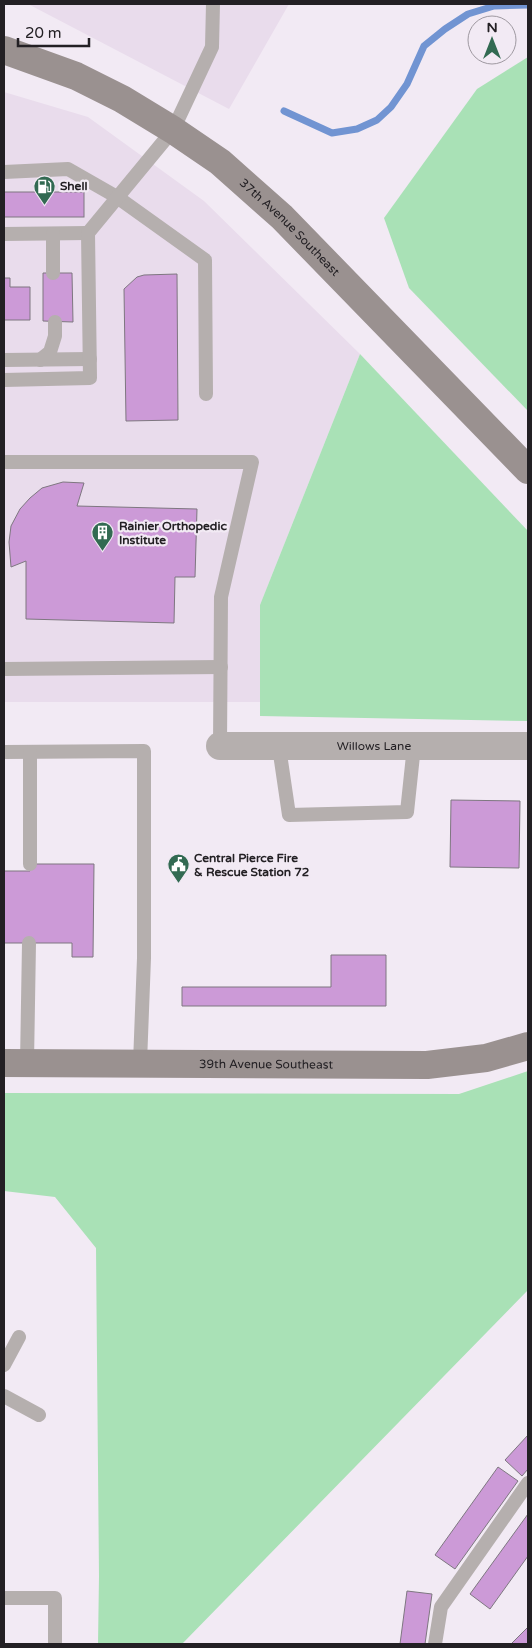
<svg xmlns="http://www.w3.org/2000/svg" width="532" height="1648" font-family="'Varela Round',sans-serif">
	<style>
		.built { fill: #e9dcec }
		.green { fill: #a9e1b6 }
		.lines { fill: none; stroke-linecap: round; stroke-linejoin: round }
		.stream { stroke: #7194d2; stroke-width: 7 }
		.building { fill: #cc9ad7; stroke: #7e7780 }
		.service { stroke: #b5afae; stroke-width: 14 }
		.minor { stroke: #b5afae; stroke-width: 28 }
		.secondary { stroke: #9a9190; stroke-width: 28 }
		.labels { text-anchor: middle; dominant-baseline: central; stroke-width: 4.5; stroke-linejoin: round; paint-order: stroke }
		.poi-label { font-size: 12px; font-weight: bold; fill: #232024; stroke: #f2eaf4; text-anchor: start }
		.street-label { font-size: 12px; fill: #232024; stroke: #f2eaf4 }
	</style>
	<rect width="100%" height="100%" fill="#f2eaf4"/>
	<g class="built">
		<path d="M28 4H289L229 109Z"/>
		<path d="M4 92 88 117 204 201 360 354 260 605V702H4Z"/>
	</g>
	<g class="green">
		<path d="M528 57V411L409 288 384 218 477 89Z"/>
		<path d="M360 354 528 531V721L260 716V605Z"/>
		<path d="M528 1071V1290L182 1644H98L99 1576 96 1248 55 1197 4 1191V1093L459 1094Z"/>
	</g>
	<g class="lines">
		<path class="stream" d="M284 111 332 133 357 129 377 120 391 107 407 84 424 46 445 29 468 14 494 6 528 5"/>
	</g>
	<g class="building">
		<rect x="4" y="192" width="80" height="25"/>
		<path d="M43 273H72L73 322 43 321Z"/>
		<path d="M177 274 178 420 126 421 124 289 137 277 144 275Z"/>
		<path d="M4 278H10V287H30V320H4Z"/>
		<path d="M63 482 84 483 77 506 197 509 195 577H175L174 623 26 619V561L11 567 9 542 11 526 20 509 30 498 42 488Z"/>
		<path d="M451 800 520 801 519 868 450 867Z"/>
		<path d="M30 864H94L93 957H72V943H4V871H30Z"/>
		<path d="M331 955H386V1006H182V987H331Z"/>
		<path d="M528 1435V1469L522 1476 505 1460Z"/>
		<path d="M498 1467 518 1481 455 1569 435 1555Z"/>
		<path d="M528 1514V1556L490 1609 470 1594Z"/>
		<path d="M407 1591 432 1594 425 1644H400Z"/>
		<path d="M528 1627V1644H511Z"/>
	</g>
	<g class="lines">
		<g class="service">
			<path d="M4 172 68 169 117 197 205 260 206 394"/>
			<path d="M4 234 88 233"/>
			<path d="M53 234V273"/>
			<path d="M4 360 90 359"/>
			<path d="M40 360 50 352 55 336V322"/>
			<path d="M4 380 90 378 88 233 173 130 212 47 213 4"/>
			<path d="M4 462H252L221 597 220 746"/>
			<path d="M4 669 221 667"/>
			<path d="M279 747 289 815 407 812 414 746"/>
			<path d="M4 752 144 751V958L140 1063"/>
			<path d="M30 864V752"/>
			<path d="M27 1063 29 943"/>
			<path d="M4 1365 19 1337"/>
			<path d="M4 1396 39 1415"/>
			<path d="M4 1598H55V1644"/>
			<path d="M435 1644 441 1607 528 1483"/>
		</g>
		<path class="minor" id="s1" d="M220 746H528"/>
		<g class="secondary">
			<path id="s2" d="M4 50 76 76 122 99 173 130 220 162 282 217 528 470"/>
			<path id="s3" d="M4 1063 427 1065 486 1058 528 1046"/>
		</g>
	</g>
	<defs>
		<symbol id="fuel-pin" viewBox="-11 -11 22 30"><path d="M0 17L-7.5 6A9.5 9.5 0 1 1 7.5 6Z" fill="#326a52" stroke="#f2eaf4"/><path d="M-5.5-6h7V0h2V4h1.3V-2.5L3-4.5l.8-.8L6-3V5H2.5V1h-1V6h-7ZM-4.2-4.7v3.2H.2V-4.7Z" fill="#fff"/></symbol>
		<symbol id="building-pin" viewBox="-11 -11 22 30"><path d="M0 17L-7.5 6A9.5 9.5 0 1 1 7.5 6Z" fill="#326a52" stroke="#f2eaf4"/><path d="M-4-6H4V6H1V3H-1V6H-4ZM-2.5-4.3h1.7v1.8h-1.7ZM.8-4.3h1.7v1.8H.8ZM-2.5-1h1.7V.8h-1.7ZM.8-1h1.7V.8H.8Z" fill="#fff"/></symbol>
		<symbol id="civic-pin" viewBox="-11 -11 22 30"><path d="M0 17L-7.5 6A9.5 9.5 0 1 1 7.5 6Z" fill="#326a52" stroke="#f2eaf4"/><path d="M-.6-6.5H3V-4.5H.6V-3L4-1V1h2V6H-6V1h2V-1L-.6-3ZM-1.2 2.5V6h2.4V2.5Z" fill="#fff"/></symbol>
	</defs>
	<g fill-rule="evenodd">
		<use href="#fuel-pin" x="32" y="174" width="25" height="34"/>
		<use href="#building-pin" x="90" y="520" width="25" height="34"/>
		<use href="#civic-pin" x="166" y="852" width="25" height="34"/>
	</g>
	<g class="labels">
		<g class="poi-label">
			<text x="60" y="186">Shell</text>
			<text x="119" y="526">Rainier Orthopedic<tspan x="119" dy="14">Institute</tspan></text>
			<text x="194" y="858">Central Pierce Fire<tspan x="194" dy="14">&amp; Rescue Station 72</tspan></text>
		</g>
		<g class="street-label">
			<text stroke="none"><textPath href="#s2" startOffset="340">37th Avenue Southeast</textPath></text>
			<text stroke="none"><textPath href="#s1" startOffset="154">Willows Lane</textPath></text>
			<text stroke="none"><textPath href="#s3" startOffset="262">39th Avenue Southeast</textPath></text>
		</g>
	</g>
	<rect width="532" height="1648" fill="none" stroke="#232024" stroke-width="10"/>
	<g transform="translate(492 40)"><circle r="24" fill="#f2eaf4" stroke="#9f99a1"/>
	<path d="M0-4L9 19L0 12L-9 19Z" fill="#326a52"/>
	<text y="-8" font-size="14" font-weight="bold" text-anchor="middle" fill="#232024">N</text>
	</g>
	<path d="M18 38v8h71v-8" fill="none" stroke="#232024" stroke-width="2.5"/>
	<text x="25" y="38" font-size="15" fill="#232024" stroke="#f2eaf4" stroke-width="4" paint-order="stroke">20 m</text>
</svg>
